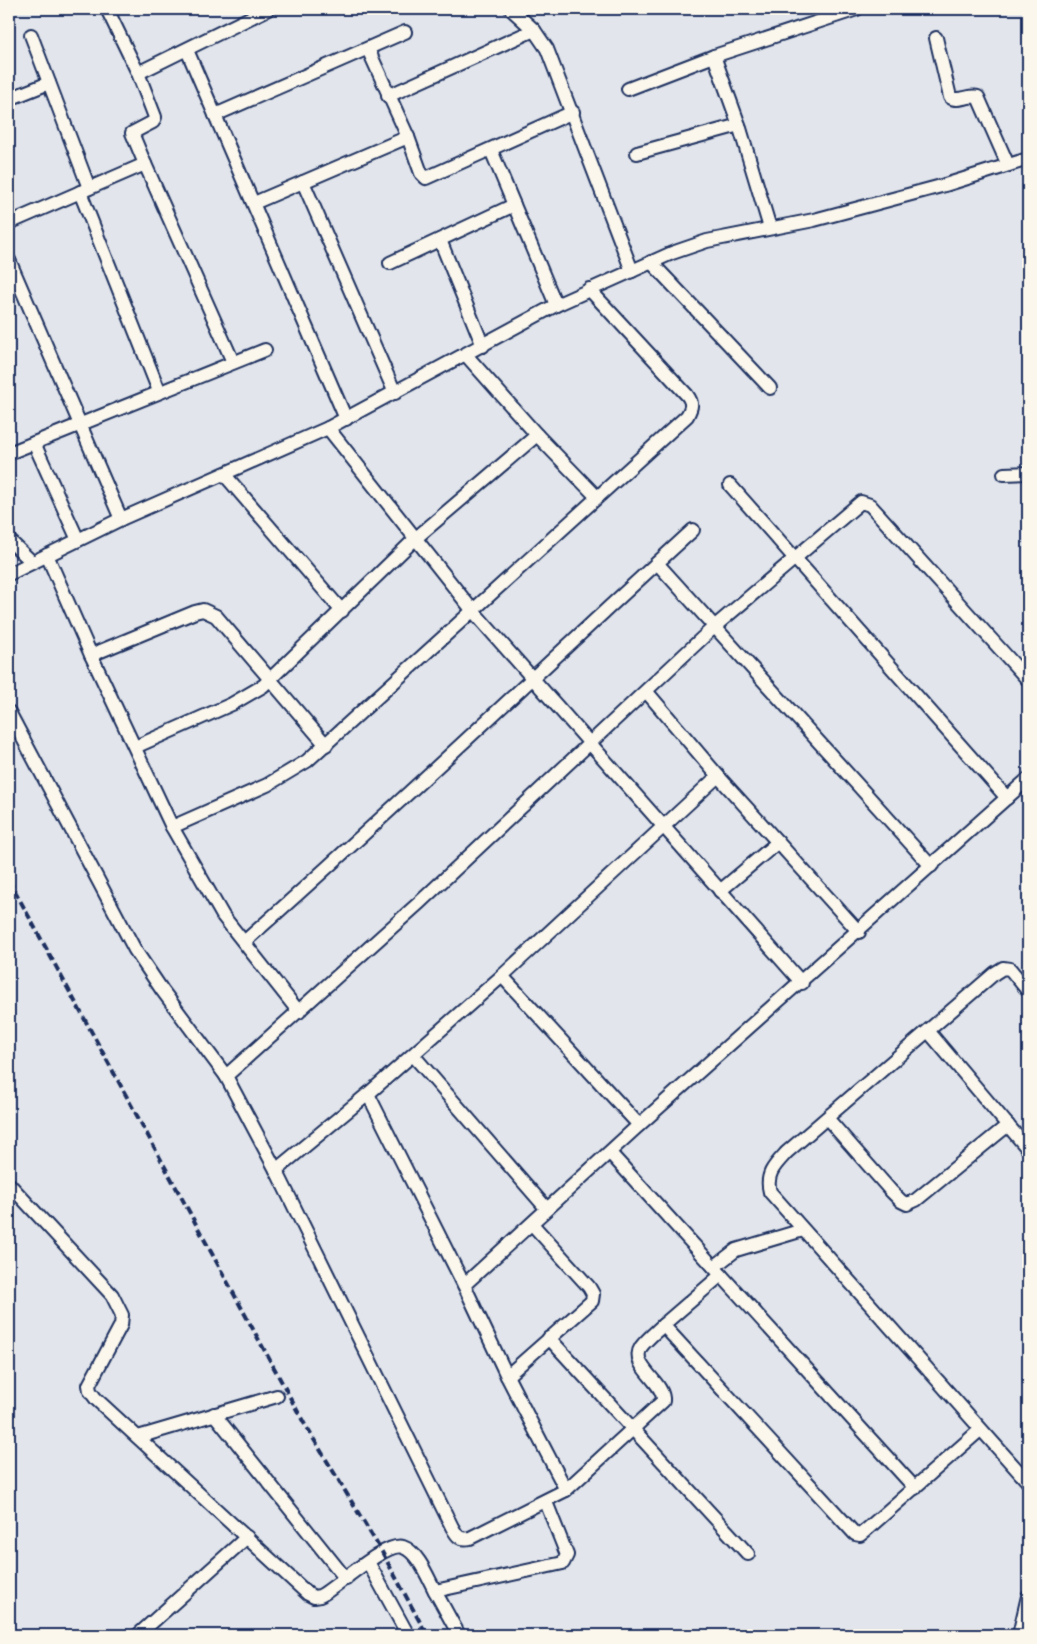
<svg xmlns="http://www.w3.org/2000/svg" width="1037" height="1644" font-family="'Comic Neue',sans-serif">
	<style>
		.lines { fill: none; stroke-linecap: round; stroke-linejoin: round }
		.minor-casing { stroke: #1b2f5e; stroke-width: 16 }
		.minor { stroke: #fbf7ec; stroke-width: 12 }
		.rail { stroke: #1b2f5e; stroke-width: 4; stroke-dasharray: 8 4; stroke-linecap: butt }
	</style>
	<rect width="100%" height="100%" fill="#e2e5eb"/>
	<filter id="ink" filterUnits="userSpaceOnUse"><feTurbulence type="fractalNoise" baseFrequency=".02" numOctaves="2"/><feDisplacementMap in="SourceGraphic" scale="10" xChannelSelector="R" yChannelSelector="G"/><feConvolveMatrix kernelMatrix="1 2 1 2 8 2 1 2 1" color-interpolation-filters="sRGB"/></filter>
	<g filter="url(#ink)">
		<g class="lines">
			<defs>
				<g id="minor">
					<path d="M107 9 138 73"/>
					<path d="M511 9 534 30 547 49 632 271"/>
					<path d="M31 35 89 188"/>
					<path d="M936 38 950 97C958 103 969 94 978 97L1008 165"/>
					<path d="M187 50 346 419"/>
					<path d="M714 56 739 125 770 228"/>
					<path d="M628 89 714 56 857 9"/>
					<path d="M388 96 534 30"/>
					<path d="M9 99 49 83"/>
					<path d="M215 115 405 32"/>
					<path d="M408 137 421 173 426 178 573 112"/>
					<path d="M491 150 556 305"/>
					<path d="M637 153 739 125"/>
					<path d="M145 164 233 362"/>
					<path d="M303 182 395 393"/>
					<path d="M80 192 159 391"/>
					<path d="M254 203 408 137 368 49"/>
					<path d="M9 223 145 164 132 133 153 122 155 117 138 73 268 9"/>
					<path d="M440 240 483 346"/>
					<path d="M9 260 121 519"/>
					<path d="M651 262 770 388"/>
					<path d="M390 263 514 205"/>
					<path d="M466 355 537 435 596 496"/>
					<path d="M328 428 473 611 802 983"/>
					<path d="M34 443 78 540"/>
					<path d="M9 453 265 350"/>
					<path d="M224 474 342 611"/>
					<path d="M1004 474 1028 473"/>
					<path d="M730 485 1007 798"/>
					<path d="M9 540 32 562"/>
					<path d="M47 555 91 655 172 827 223 916 299 1012"/>
					<path d="M657 563 931 866"/>
					<path d="M9 574 121 519 328 428 556 305 672 253 707 241 814 220 945 185 1028 159"/>
					<path d="M91 655 195 612 203 610 216 616 326 745"/>
					<path d="M646 691 718 776 859 932"/>
					<path d="M9 712 135 950 162 990 226 1076 276 1170 452 1527C457 1536 459 1540 470 1538L566 1490 507 1376 464 1285 368 1094"/>
					<path d="M135 747 232 704 263 686 416 538 537 435"/>
					<path d="M172 827 267 785 307 761 687 416C692 407 693 403 687 395L589 289"/>
					<path d="M720 891 778 842"/>
					<path d="M244 942C397 807 543 667 693 530"/>
					<path d="M502 976 639 1125"/>
					<path d="M1028 991 1010 969 1003 968 995 973 787 1152C775 1165 765 1174 770 1192L1028 1482"/>
					<path d="M929 1032 1028 1149"/>
					<path d="M413 1055 547 1209"/>
					<path d="M226 1076 419 903 714 627 861 502 870 505 1028 680"/>
					<path d="M827 1118 891 1191 901 1201 907 1204 916 1200 1008 1125"/>
					<path d="M610 1153 915 1488"/>
					<path d="M276 1170 368 1094 502 976 718 776"/>
					<path d="M9 1184 112 1295 122 1315 121 1325 89 1385 90 1391 96 1399 308 1594 314 1597 320 1596C337 1587 386 1541 403 1547 418 1552 428 1578 435 1591L563 1563 567 1555 546 1502"/>
					<path d="M714 1267 736 1250 803 1230"/>
					<path d="M721 1275 663 1325 855 1534 860 1535 865 1531 980 1430"/>
					<path d="M464 1285 639 1125 1028 779"/>
					<path d="M549 1338 748 1554"/>
					<path d="M507 1376 592 1301 593 1294 589 1287 532 1224"/>
					<path d="M214 1414 346 1579"/>
					<path d="M138 1437 277 1396"/>
					<path d="M566 1490 663 1401C665 1382 629 1366 641 1347 647 1339 656 1332 663 1325"/>
					<path d="M368 1562 408 1635"/>
					<path d="M435 1591 459 1635"/>
					<path d="M138 1635 247 1537"/>
					<path d="M1019 1635 1028 1596"/>
				</g>
			</defs>
			<use href="#minor" class="minor-casing"/>
			<use href="#minor" class="minor"/>
			<path class="rail" d="M9 880 304 1423 382 1552 427 1635"/>
		</g>
	</g>
	<rect width="1037" height="1644" fill="none" stroke="#fbf7ec" stroke-width="30"/>
	<rect x="15" y="15" width="1007" height="1614" fill="none" stroke="#1b2f5e" stroke-width="2" filter="url(#ink)"/>
</svg>
